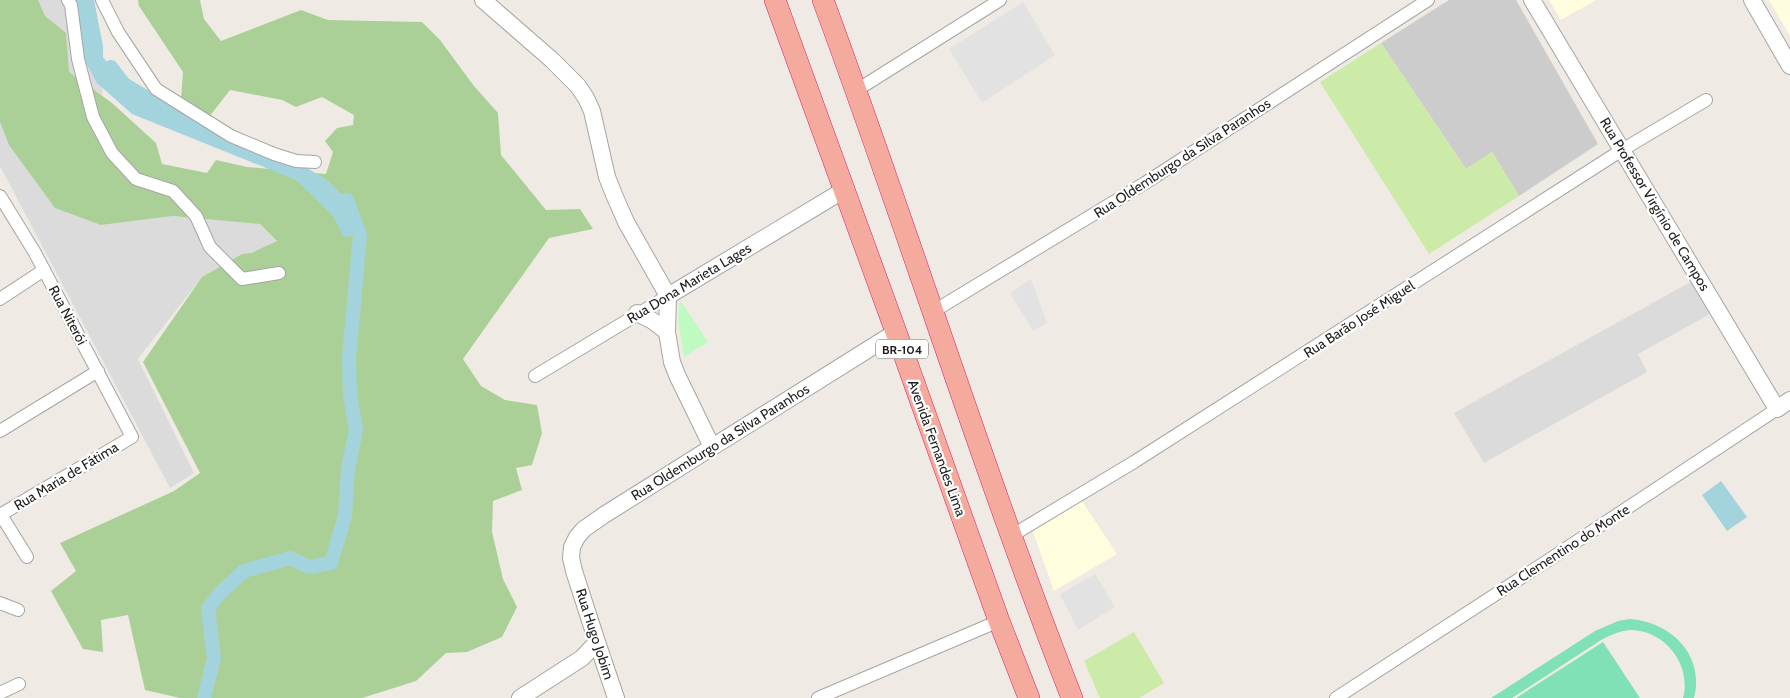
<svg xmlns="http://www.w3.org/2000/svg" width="1790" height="698" font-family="Cabin,sans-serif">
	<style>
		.residential { fill: #dcdbdb }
		.education { fill: #fffddd }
		.religious { fill: #ccc }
		.grass { fill: #cdeba8 }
		.forest { fill: #abd097 }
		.park { fill: #bffbc0 }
		.pitch { fill: #7fe1b5 }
		.parking { fill: #e2e2e2 }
		.water { fill: #a3d4de }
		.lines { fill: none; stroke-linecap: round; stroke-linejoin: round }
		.canal { stroke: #a3d4de; stroke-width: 14 }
		.minor-casing { stroke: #a5a5a5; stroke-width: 14 }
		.tertiary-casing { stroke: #a5a5a5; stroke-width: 18 }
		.trunk-casing { stroke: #de1f6c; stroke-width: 22 }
		.minor { stroke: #fff; stroke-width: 12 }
		.tertiary { stroke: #fff; stroke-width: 16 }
		.trunk { stroke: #f4ab9d; stroke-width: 21 }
		.labels { text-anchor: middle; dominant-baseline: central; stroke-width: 4.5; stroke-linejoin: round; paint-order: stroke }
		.shield { fill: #fff; stroke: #626262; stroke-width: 1 }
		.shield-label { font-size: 12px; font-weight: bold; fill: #1e1e1e }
		.street-label { font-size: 14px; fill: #1e1e1e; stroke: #fff }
	</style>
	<rect width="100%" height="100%" fill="#efebe4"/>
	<g class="residential">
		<path d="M0 0H94L103 46 101 225 173 216 260 224 277 241 251 253 242 254 202 277 138 359 194 473 170 488 0 166Z"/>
		<path d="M1692 281 1710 314 1638 354 1647 372 1484 463 1454 413Z"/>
	</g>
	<g class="education">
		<path d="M1549 0H1596L1561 20Z"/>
		<path d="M1769 0H1790V36Z"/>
		<path d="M1080 498 1117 554 1054 591 1032 529Z"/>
	</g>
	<path class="religious" d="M1449 0H1516L1598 144 1519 196 1492 152 1466 169 1381 43Z"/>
	<g class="grass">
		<path d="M1381 43 1466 169 1492 152 1519 196 1429 254 1320 82Z"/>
		<path d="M1134 632 1164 683 1139 698H1100L1084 661Z"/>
	</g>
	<path class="forest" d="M0 0H38L45 16 66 33 69 72 112 103 156 143 162 164 207 173 216 160 247 167 326 174 333 152 325 141 337 128 353 125 354 115 322 97 296 107 282 100 230 90 209 117 181 100 183 72 139 6 138 0H200L204 19 221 41 301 10 328 20 422 22 440 40 474 86 498 113 501 155 546 210 580 209 593 229 549 238 463 359 481 386 505 400 537 405 542 433 532 465 516 468 522 490 493 501 492 532 503 579 517 607 502 637 467 652 446 653 416 681 362 698H180L145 690 128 615 101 620 103 652 83 649 51 591 76 571 60 543 174 491 200 473 143 362 202 277 242 254 251 253 277 241 260 224 173 216 101 225 55 208 9 145 0 122Z"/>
	<path class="park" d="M680 300 708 342 684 357 678 320Z"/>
	<g class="pitch">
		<path d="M1630 619C1671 622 1705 655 1694 698H1683C1692 665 1665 630 1630 630 1620 631 1610 635 1601 640L1512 698H1491L1595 631 1618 621Z"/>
		<path d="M1603 642 1640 698H1516Z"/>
	</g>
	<g class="parking">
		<path d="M1023 2 1055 55 982 103 949 49Z"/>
		<path d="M1031 279 1047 323 1033 331 1010 293Z"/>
		<path d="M1095 574 1115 607 1078 630 1060 594Z"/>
	</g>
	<g class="water">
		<path d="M70 0H94L103 46V57L124 84 164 108 290 161H296L328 181 347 200 360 235 344 237 333 216 296 180 132 114 97 83 85 61 76 18Z"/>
		<path d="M1721 481 1747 517 1727 531 1702 495Z"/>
	</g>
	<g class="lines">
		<g class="canal">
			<path d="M111 67 124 84 164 108 209 126"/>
			<path d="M204 698 214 658 208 609 220 593 244 571 290 558 309 567 331 563 345 516 348 469 356 430 350 394 349 358 360 235 347 200H333L330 198"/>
		</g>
		<defs>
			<g id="minor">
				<path d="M68 0 71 5 78 59 93 117 112 153 136 179 173 191 196 216 210 247 242 279 279 273"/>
				<path d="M102 0 118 32 156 89 231 136 274 154 296 161 315 162"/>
				<path d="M857 90 1000 0"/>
				<path d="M0 196 35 253 132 437 0 515"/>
				<path d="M0 299 44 270"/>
				<path d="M934 311 1145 183 1428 0"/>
				<path d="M535 376 668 296"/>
				<path d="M0 431 98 371"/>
				<path d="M1 515 27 557"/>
				<path d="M1011 536 1134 462 1622 150 1706 100"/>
				<path d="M0 603 18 610"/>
				<path d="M0 693 19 684"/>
				<path d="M818 698 999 621"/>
				<path d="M1336 698 1544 563 1777 409"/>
			</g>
			<g id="tertiary">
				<path d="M483 0 552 60 578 86 586 98 592 111 607 177 615 197 626 222 668 296 667 332 672 362 677 375 712 447"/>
				<path d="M1532 0 1777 409 1790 400"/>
				<path d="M1752 0 1790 66"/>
				<path d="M668 296 844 190"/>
				<path d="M637 313 653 321 667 332"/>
				<path d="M520 698 582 658 597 642"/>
				<path d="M616 698 597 642 574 571 571 558 572 547 577 537 584 529 604 515 896 332"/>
			</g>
			<g id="trunk">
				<path d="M775 0 896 332 999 621 1029 698"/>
				<path d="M823 0C909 232 982 468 1072 698"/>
			</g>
		</defs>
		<use href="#minor" class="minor-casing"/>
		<use href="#tertiary" class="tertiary-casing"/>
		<use href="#trunk" class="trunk-casing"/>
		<use href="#minor" class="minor"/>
		<use href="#tertiary" class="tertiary"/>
		<use href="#trunk" class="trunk"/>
	</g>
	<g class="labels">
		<rect class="shield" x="876" y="339.5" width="52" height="19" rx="4"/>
		<g class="shield-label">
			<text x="902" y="349">BR-104</text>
		</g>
		<g class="street-label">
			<text transform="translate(1182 158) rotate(-33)">Rua Oldemburgo da Silva Paranhos</text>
			<text transform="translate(1655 204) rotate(59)">Rua Professor Virgínio de Campos</text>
			<text transform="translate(689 283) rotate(-31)">Rua Dona Marieta Lages</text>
			<text transform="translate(68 315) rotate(62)">Rua Niterói</text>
			<text transform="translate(1359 319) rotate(-33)">Rua Barão José Miguel</text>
			<text transform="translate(720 442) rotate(-32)">Rua Oldemburgo da Silva Paranhos</text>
			<text transform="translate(937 448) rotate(70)">Avenida Fernandes Lima</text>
			<text transform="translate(66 476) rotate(-31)">Rua Maria de Fátima</text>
			<text transform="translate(1563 550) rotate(-33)">Rua Clementino do Monte</text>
			<text transform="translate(595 634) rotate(72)">Rua Hugo Jobim</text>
		</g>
	</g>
</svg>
